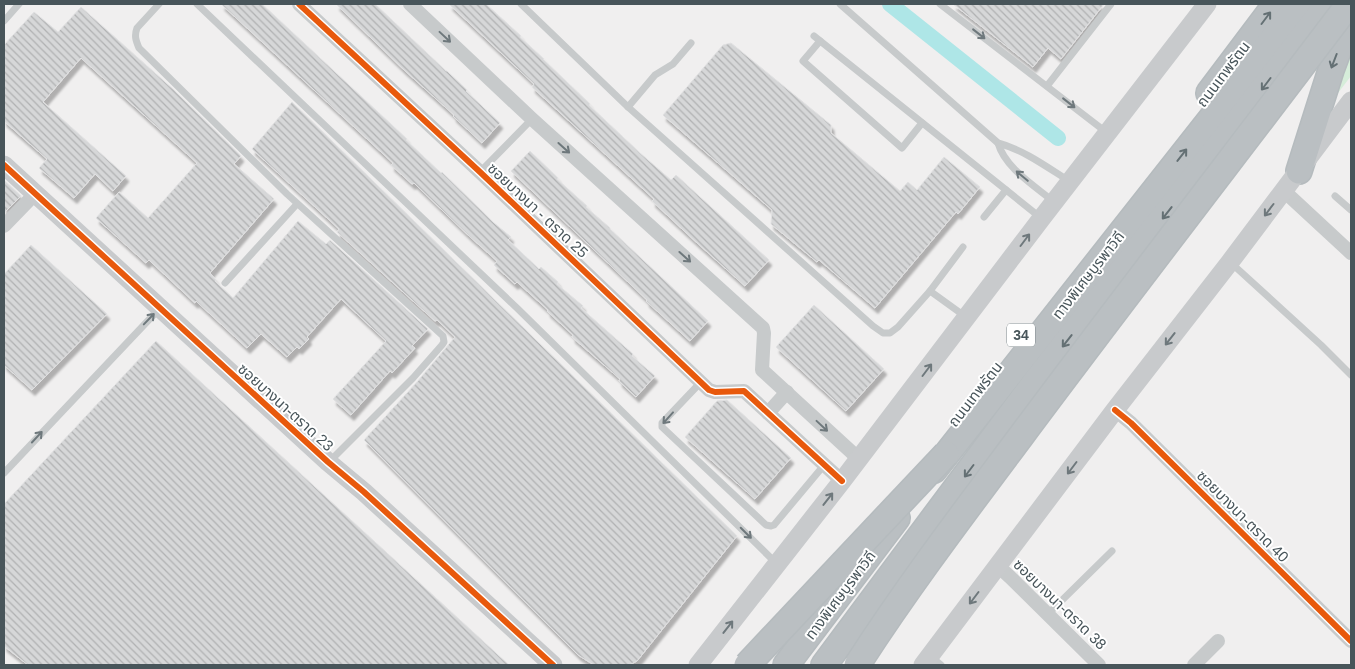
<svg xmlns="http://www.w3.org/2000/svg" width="1355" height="669" font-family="Helvetica,'Noto Sans Thai',sans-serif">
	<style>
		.green { fill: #d6edda }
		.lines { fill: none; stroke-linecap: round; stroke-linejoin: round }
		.canal { stroke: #aee6e7; stroke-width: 16 }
		.building { fill: url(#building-back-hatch); stroke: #e1e1e2; filter: url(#shadow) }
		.highway-casing { stroke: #b5bbbe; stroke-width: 28 }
		.lane { stroke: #c7cacb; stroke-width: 7 }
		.street { stroke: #c7cacb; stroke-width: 14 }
		.secondary { stroke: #c8cacc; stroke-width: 19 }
		.highway { stroke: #babfc2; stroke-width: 25 }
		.highway-bridge-casing { stroke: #b5bbbe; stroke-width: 28; stroke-linecap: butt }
		.highway-bridge { stroke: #babfc2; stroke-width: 25 }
		.cycleway-casing { stroke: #fff; stroke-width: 9 }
		.cycleway { stroke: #e8590c; stroke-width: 6 }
		.oneway { stroke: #647074 }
		.oneway2 { stroke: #6e787c }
		.labels { text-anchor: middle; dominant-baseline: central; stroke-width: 4; stroke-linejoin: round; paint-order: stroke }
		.shield { fill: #fff; stroke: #7f888c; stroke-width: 1 }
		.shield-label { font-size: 14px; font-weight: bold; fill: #48555a }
		.street-label { font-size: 15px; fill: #48555a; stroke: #fff }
	</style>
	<defs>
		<pattern id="building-back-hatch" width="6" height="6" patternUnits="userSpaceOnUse" patternTransform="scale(1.25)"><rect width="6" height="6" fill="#d6d7d8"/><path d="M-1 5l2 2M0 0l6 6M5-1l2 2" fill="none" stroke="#b0b1b2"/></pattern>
		<filter id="shadow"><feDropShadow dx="3" dy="5.5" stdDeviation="1" flood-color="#0004"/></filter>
	</defs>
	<rect width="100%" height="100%" fill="#f0efef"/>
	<path class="green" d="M1351 31V76L1328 106Z"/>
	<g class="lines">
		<path class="canal" d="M890 4 1058 138"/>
	</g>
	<g class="building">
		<path d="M221 4H262L407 139 406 140 441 173 442 172 493 222 511 237 508 240 539 269 541 267 558 282 557 284 583 306 581 308 633 354 632 356 655 376 636 397 619 381 620 379 572 337 573 335 547 311 548 310 517 282 515 284 494 265 497 261 468 235 414 183 412 184 391 165 393 163Z"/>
		<path d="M336 4H375L446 71H447L467 90 466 91 500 123 482 143 453 116 454 115 403 69Z"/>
		<path d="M449 4H486L521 36 520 37 544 59H543L590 104 589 105 640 153 671 180 676 175 769 260 745 286 696 242 652 201 654 199 532 87 534 84Z"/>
		<path d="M953 4H1104L1061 59 1048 48 1033 67Z"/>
		<path d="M81 7 174 90 241 156 234 164 274 199 210 273 216 280 215 281 233 298 298 221 326 244 330 240 428 329 412 346 415 348 392 373 390 371 351 415 333 399 386 341 341 299 307 337 309 339 299 349 297 347 287 357 261 334 247 348 196 301 195 303 149 260 146 263 96 218 119 192 148 218 197 163 81 58 43 102 126 176 113 191 95 174 74 198 39 168 47 159 4 121V45L34 12 58 32Z"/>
		<path d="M731 43 831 125V133L900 191 908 182 917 190 944 157 980 187 958 214 956 212 875 308 819 260 817 262 771 224 772 210 663 115 723 45Z"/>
		<path d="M292 102 737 536 637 661 629 665H594L578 655 364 440 417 382 455 337 437 320 435 321 337 232 339 229 252 149Z"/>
		<path d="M530 151 558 178 557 179 587 206 586 207 610 228V229L708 321 690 341 646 301 647 300 511 171Z"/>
		<path d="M4 180 21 196 4 213Z"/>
		<path d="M31 245 107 314 32 390 4 365V274Z"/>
		<path d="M814 305 884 369 846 411 776 347Z"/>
		<path d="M156 341 509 665H28L4 646V504Z"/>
		<path d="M727 400 791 458 755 499 685 437 717 401Z"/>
	</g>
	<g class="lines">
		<defs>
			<g id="highway">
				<path d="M1209 93 1276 4"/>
				<path d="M1299 171 1331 70 1351 16"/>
				<path d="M934 470 1244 77 1299 4"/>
				<path d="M786 665 897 518"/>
				<path d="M824 665 1036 381 1263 89 1328 4"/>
			</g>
		</defs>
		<use href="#highway" class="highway-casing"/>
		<g class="lane">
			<path d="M159 4 137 28C134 36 136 41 139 48L287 194 443 336 444 342 442 345 413 378 329 462"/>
			<path d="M197 4 518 309 776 563"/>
			<path d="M521 4 628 107 873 326 883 333H890L898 327 930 291 963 247"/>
			<path d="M840 4 998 143C1024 150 1047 167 1069 181"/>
			<path d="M940 4 1106 132"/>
			<path d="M4 21 19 4"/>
			<path d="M814 36 1041 218"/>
			<path d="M820 41 803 61 902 148 922 123"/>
			<path d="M1047 86 1111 4"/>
			<path d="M628 107 655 75 673 64 691 43"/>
			<path d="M998 143C1005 168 1035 186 1054 202"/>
			<path d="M480 172 532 119"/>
			<path d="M1335 196 1351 210"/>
			<path d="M984 217 1006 190"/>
			<path d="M1230 262 1321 345 1351 375"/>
			<path d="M225 283 297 204"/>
			<path d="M930 291 966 317"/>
			<path d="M701 382 662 423V427L766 525 771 526 774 525 825 464"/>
			<path d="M4 473 160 308"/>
			<path d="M1048 614 1112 551"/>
			<path d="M930 656 941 665"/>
		</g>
		<g class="street">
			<path d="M299 4 480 172 709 390 715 392 744 391 842 481"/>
			<path d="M410 4 532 119 763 328 764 333 762 370 859 459"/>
			<path d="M1284 191 1351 253"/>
			<path d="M4 226 35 194"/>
			<path d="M1115 410 1131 423 1351 641"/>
			<path d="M768 413 787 392"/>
			<path d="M998 566 1010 577 1099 665"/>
			<path d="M1194 665 1218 641"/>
		</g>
		<g class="secondary">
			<path d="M4 165 328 462 364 492 553 665"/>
			<path d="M698 665 842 481 1041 219 1207 4"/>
			<path d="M923 665 1115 410 1230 262 1351 101"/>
		</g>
		<use href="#highway" class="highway"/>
		<defs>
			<g id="highway-bridge">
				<path d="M747 665 946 454"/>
				<path d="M857 665C908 586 965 511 1021 436 1129 291 1240 148 1349 4"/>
			</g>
		</defs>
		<use href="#highway-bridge" class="highway-bridge-casing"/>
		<use href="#highway-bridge" class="highway-bridge"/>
		<defs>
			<g id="cycleway">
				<path d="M299 4 480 172 709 390 715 392 744 391 842 481"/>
				<path d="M4 165 328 462 364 492 553 665"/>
				<path d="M1115 410 1131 423 1351 641"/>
			</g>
		</defs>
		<use href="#cycleway" class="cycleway-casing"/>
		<use href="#cycleway" class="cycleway"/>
	</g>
	<defs><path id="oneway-shaft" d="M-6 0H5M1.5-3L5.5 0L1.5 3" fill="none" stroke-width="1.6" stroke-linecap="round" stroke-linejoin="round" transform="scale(1.25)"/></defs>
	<g class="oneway">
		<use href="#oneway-shaft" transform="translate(1266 18) rotate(-53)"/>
		<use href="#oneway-shaft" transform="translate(1334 61) rotate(111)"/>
		<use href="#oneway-shaft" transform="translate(1266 84) rotate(127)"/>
		<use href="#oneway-shaft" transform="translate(1182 155) rotate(-52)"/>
		<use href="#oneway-shaft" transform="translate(1167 213) rotate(128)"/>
		<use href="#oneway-shaft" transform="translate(1067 341) rotate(128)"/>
		<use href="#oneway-shaft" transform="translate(969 471) rotate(127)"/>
	</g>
	<g class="oneway2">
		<use href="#oneway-shaft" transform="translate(979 34) rotate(38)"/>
		<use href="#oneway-shaft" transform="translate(445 37) rotate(43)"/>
		<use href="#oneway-shaft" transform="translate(1069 103) rotate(38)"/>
		<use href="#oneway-shaft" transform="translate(564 148) rotate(42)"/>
		<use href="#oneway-shaft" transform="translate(1022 176) rotate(-140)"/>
		<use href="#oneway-shaft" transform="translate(1269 210) rotate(127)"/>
		<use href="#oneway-shaft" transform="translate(1025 240) rotate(-53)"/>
		<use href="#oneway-shaft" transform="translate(685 257) rotate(42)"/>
		<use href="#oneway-shaft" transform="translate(149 319) rotate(-46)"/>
		<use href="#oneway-shaft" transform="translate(1170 339) rotate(128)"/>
		<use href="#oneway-shaft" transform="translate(927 370) rotate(-53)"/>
		<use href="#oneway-shaft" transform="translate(668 418) rotate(132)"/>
		<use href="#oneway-shaft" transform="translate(822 426) rotate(43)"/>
		<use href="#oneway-shaft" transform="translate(37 437) rotate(-47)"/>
		<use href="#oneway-shaft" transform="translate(1072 468) rotate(127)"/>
		<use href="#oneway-shaft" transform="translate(828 499) rotate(-52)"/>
		<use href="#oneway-shaft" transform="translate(746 533) rotate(45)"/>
		<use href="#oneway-shaft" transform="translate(974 598) rotate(127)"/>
		<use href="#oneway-shaft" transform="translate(728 627) rotate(-52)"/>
	</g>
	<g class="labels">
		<rect class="shield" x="1007" y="323.5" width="28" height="23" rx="4"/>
		<g class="shield-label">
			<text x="1021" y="335">34</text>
		</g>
		<g class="street-label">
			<text transform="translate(1223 74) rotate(-53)">ถนนเทพรัตน</text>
			<text transform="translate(538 210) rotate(43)">ซอยบางนา - ตราด 25</text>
			<text transform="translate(1088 275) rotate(-52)">ทางพิเศษบูรพาวิถี</text>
			<text transform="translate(975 394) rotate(-52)">ถนนเทพรัตน</text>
			<text transform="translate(286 407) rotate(42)">ซอยบางนา-ตราด 23</text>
			<text transform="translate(1243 516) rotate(45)">ซอยบางนา-ตราด 40</text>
			<text transform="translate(840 595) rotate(-53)">ทางพิเศษบูรพาวิถี</text>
			<text transform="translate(1060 604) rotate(44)">ซอยบางนา-ตราด 38</text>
		</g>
	</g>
	<rect width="1355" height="669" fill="none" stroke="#48555a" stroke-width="10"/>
</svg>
